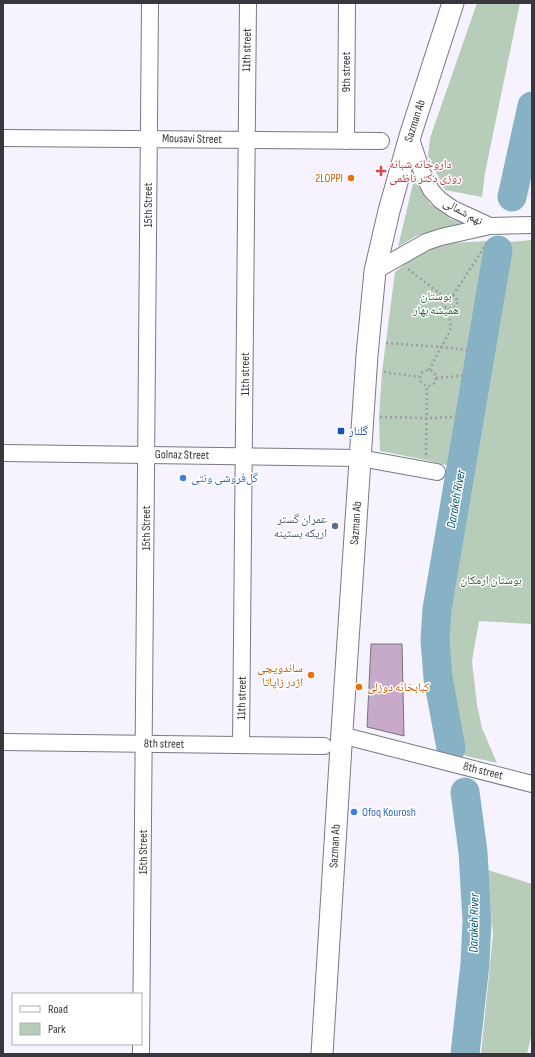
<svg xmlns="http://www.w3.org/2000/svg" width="535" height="1057" font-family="'Sofia Sans Condensed','Noto Naskh Arabic',sans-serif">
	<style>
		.built { fill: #ece7fd }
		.green { fill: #b7cdb9 }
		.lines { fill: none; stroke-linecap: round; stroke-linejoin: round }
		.river { stroke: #87b2c6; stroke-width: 29 }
		.building { fill: #c7a9c9; stroke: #7a707b }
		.minor-casing { stroke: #7b7885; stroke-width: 18 }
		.major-casing { stroke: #7b7885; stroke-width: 23 }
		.path { stroke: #9f9ca6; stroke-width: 2.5; stroke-dasharray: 2 3; stroke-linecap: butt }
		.minor { stroke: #fff; stroke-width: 16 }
		.major { stroke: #fff; stroke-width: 21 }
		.health-dot { fill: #e0444e; stroke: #fff; stroke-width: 1.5 }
		.food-dot { fill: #e8710a; stroke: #fff; stroke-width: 1.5 }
		.transit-dot { fill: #1a4fb4; stroke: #fff; stroke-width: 1.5 }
		.shop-dot { fill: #3f7fe0; stroke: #fff; stroke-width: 1.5 }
		.service-dot { fill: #5c6f8a; stroke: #fff; stroke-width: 1.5 }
		.labels { text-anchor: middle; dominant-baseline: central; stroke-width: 3; stroke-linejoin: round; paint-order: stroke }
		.street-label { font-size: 12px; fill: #39373d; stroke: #fff }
		.health-label { font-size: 12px; fill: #be3a42; stroke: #fff; text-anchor: start }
		.food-label { font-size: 12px; fill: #c56008; stroke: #fff; text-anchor: end }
		.park-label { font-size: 12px; fill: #33643b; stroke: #fff }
		.transit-label { font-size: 12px; fill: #164399; stroke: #fff; text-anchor: start }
		.shop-label { font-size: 12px; fill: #366cbe; stroke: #fff; text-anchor: start }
		.service-label { font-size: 12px; fill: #4e5e75; stroke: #fff; text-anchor: end }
		.water-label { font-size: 13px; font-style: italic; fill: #055b77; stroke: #fff }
	</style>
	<rect width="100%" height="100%" fill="#f6f3ff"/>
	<path class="built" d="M532 159V197H522Z"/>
	<g class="green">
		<path d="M477 3H520L485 173 482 197 445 190 428 156 430 138Z"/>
		<path d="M414 179 430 204 451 219 472 224 432 231 416 236 398 247Z"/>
		<path d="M532 240V624L479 621 472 661 477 705 482 728 497 763 462 755C443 718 445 656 444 614L510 242Z"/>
		<path d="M488 241 491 250 453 467 426 460 380 451 379 417 382 372 395 272 422 251 451 243Z"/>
		<path d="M488 870 532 884V1033L527 1054H481L493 935Z"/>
	</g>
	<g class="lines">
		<g class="river">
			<path d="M512 197 532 106"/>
			<path d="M451 748 438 678 435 640 437 609 498 250"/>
			<path d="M465 792 473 852 477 921 475 964 465 1054"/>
		</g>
	</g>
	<path class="building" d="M371 644H402L404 736 367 727Z"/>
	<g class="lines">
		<defs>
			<g id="minor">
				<path d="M410 136 422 172 431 190 440 200 453 209 490 226 532 225"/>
				<path d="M3 138 381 141"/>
				<path d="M346 141 347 3"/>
				<path d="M375 271 426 242 441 237 490 226"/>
				<path d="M3 453 360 458 437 472"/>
				<path d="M341 735 532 784"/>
				<path d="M3 742 324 746"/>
				<path d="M241 745 248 3"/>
				<path d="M141 1054 150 3"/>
			</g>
			<path id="major" d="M322 1054 341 746 367 355 375 271 389 211 410 136 453 3"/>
		</defs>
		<use href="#minor" class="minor-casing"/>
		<use href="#major" class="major-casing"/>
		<g class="path">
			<path d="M408 269 444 297"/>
			<circle cx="450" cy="302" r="7"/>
			<path d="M453 295 487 243"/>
			<path d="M386 343 442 347 474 351"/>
			<path d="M429 370 450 331 451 326 448 309"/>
			<circle cx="428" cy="378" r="8"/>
			<path d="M384 372 420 377"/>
			<path d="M436 378 469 375"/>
			<path d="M380 417 427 418 461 417"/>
			<path d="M426 455 427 386"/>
		</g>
		<use href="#minor" class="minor"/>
		<use href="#major" class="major"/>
	</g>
	<path class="health-dot" d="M379 165h4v4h4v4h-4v4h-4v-4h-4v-4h4z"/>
	<g class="food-dot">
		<circle cx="351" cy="178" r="4"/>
		<circle cx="311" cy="675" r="4"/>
		<circle cx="359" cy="687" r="4"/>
	</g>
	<rect class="transit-dot" x="337" y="427" width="8" height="8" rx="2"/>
	<g class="shop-dot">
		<circle cx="183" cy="478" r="4"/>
		<circle cx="354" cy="812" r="4"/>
	</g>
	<circle class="service-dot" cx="335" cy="526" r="4"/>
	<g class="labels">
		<g class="street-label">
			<text transform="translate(247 50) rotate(-89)">11th street</text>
			<text transform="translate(346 72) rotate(-90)">9th street</text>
			<text transform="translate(415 121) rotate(-72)">Sazman Ab</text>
			<text transform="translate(192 139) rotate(1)">Mousavi Street</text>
			<text transform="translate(148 205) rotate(-90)">15th Street</text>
			<text transform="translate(463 212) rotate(29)">نهم شمالی</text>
			<text transform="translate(245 374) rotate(-90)">11th street</text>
			<text transform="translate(182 455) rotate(1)">Golnaz Street</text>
			<text transform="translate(356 523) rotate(-86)">Sazman Ab</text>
			<text transform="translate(146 528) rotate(-90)">15th Street</text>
			<text transform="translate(242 698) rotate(-89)">11th street</text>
			<text transform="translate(164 744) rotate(1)">8th street</text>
			<text transform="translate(483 771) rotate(14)">8th street</text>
			<text transform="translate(335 846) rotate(-87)">Sazman Ab</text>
			<text transform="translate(143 852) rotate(-90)">15th Street</text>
		</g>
		<g class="health-label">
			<text x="389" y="164">داروخانه شبانه<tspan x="389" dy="14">روزی دکتر ناظمی</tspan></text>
		</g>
		<g class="food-label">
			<text x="343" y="178">2LOPPI</text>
			<text x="303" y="668">ساندویچی<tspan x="303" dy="14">اژدر زاپاتا</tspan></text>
			<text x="367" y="687" text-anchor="start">کبابخانه دوزلی</text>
		</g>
		<g class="park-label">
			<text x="436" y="296">بوستان<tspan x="436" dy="14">همیشه بهار</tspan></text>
			<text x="491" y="580">بوستان ارمکان</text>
		</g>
		<g class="transit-label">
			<text x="349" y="431">گلنار</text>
		</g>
		<g class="shop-label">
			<text x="191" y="478">گل‌فروشی ونتی</text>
			<text x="362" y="812">Ofoq Kourosh</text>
		</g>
		<g class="service-label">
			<text x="327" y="519">عمران گستر<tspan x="327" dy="14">اریکه بستینه</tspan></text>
		</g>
		<g class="water-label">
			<text transform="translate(456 499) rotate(-80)">Darakeh River</text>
			<text transform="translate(474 923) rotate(-89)">Darakeh River</text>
		</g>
	</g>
	<rect width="535" height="1057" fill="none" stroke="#39373d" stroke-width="8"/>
	<rect x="12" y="993" width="130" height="52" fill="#ffffff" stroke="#b0afb1"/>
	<rect x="20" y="1006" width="20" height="6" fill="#ffffff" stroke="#b0afb1"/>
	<text x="48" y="1013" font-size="12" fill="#39373d">Road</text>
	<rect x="20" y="1023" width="20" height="12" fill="#b7cdb9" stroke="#b0afb1"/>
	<text x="48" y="1033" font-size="12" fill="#39373d">Park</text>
</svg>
